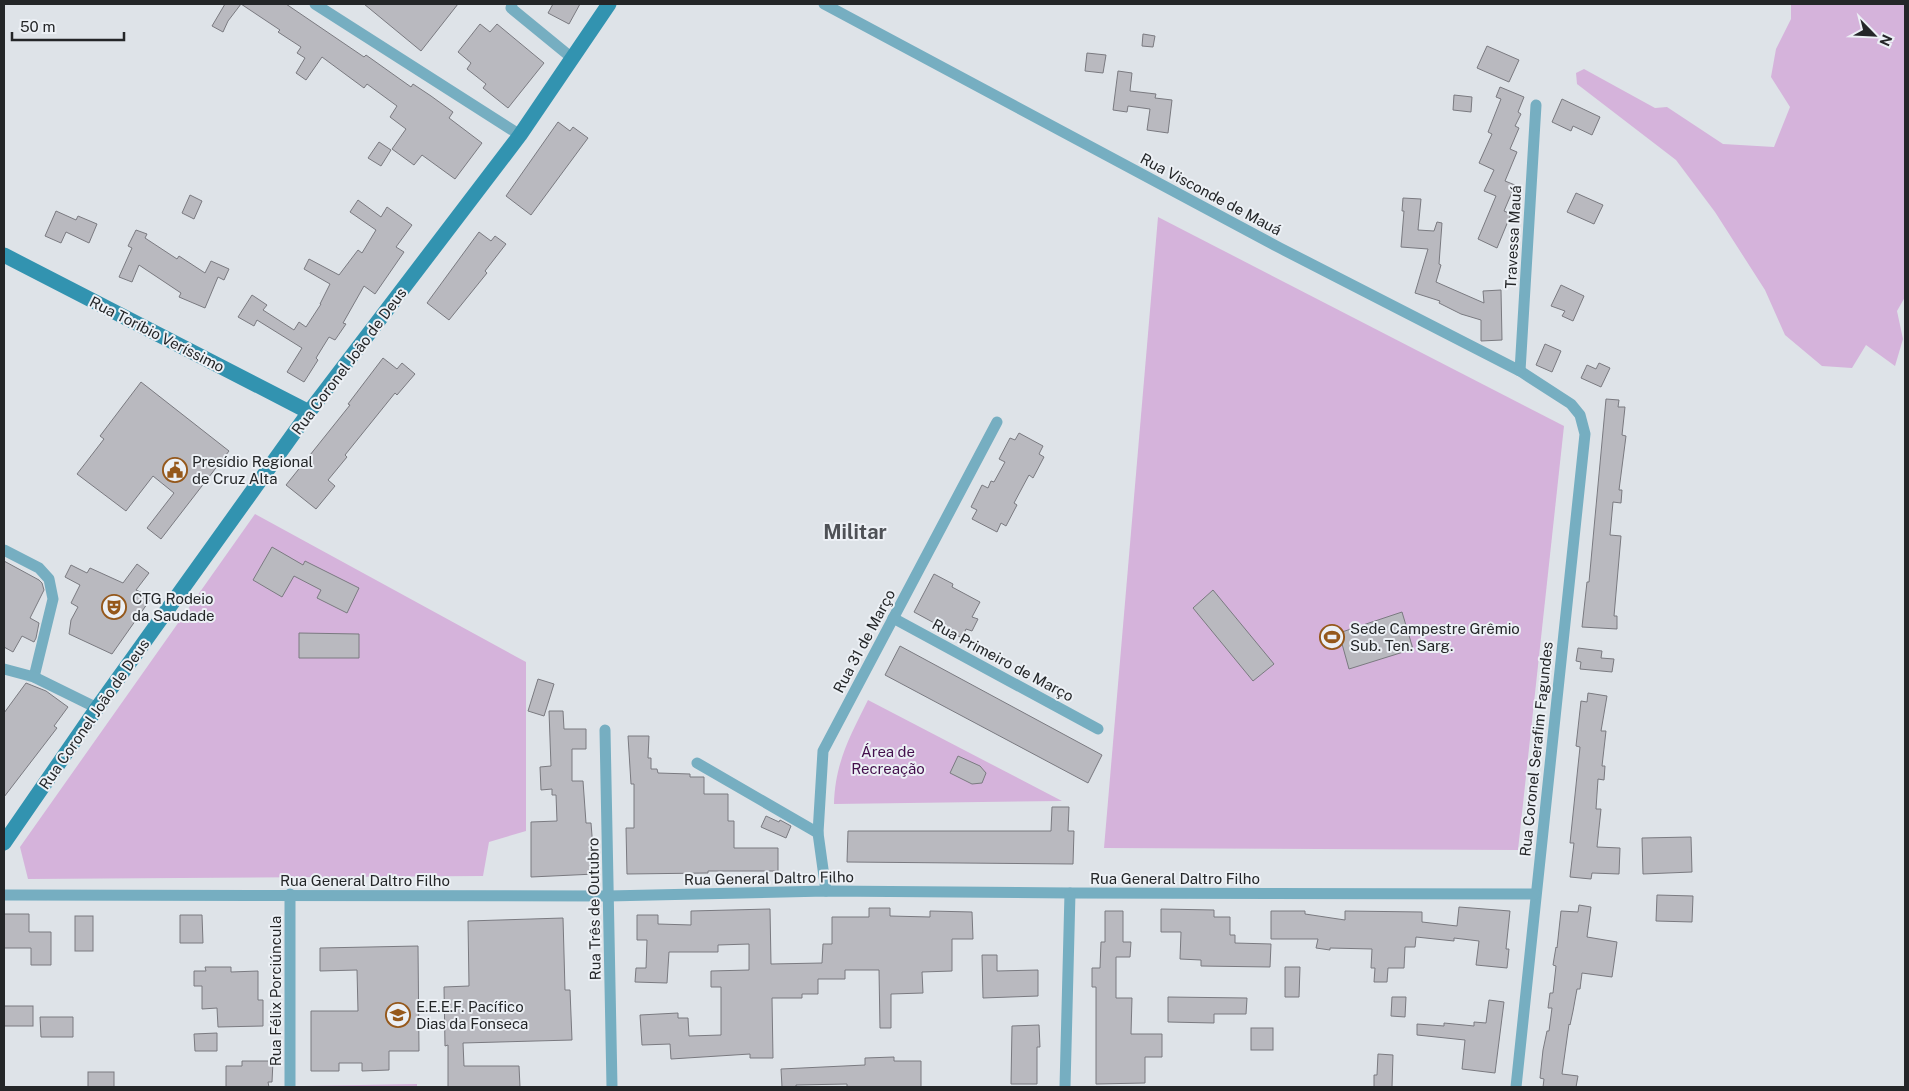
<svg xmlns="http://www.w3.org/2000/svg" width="1909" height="1091" font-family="'Public Sans',sans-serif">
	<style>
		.green { fill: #d5b3db }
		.building { fill: #b9b9bf; stroke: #7a7a80 }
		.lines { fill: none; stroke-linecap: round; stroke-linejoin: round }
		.street { stroke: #76aec1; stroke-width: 11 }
		.secondary { stroke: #3293b0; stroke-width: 15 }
		.labels { text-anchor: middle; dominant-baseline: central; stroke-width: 4; stroke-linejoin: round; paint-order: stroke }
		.street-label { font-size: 15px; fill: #242628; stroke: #ecf0f5 }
		.poi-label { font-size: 15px; fill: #242628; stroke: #ecf0f5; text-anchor: start }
		.park-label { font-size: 15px; fill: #430f4c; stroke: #ecf0f5 }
		.district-label { font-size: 20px; font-weight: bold; fill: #4e5156; stroke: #ecf0f5 }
	</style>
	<rect width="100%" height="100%" fill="#dee3e8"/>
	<g class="green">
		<path d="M1791 4H1905V297L1897 311 1903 339 1895 366 1866 345 1852 368 1822 366 1785 335 1765 290 1715 212 1676 160 1577 84 1576 73 1584 69 1655 108 1667 107 1723 144 1774 147 1790 107 1771 77 1776 49 1791 19Z"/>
		<path d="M1158 217 1564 426 1518 850 1104 848Z"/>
		<path d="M255 514 526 662V831L489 842 483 876 28 879 20 847Z"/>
		<path d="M868 700 1062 801 834 804C835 763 850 736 868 700Z"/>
		<path d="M417 1084V1087H304V1086Z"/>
	</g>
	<g class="building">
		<path d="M225 4H286L364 57 366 55 411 87 413 84 431 96 453 112 449 118 482 143 455 179 422 155 414 165 392 149 406 129 390 117 397 106 367 84 364 88 322 57 306 80 296 73 305 58 297 53 301 47 278 32 280 30 241 4 228 21 223 32 212 26Z"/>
		<path d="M364 4H458L421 51Z"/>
		<path d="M553 4H580L569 24 548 13Z"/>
		<path d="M480 24 490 32 497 24 544 63 508 108 483 88 486 84 467 69 471 63 458 52Z"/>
		<path d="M1143 34 1155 36 1153 47 1142 46Z"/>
		<path d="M1487 46 1519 60 1509 82 1477 68Z"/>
		<path d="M1087 53 1106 55 1103 73 1085 71Z"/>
		<path d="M1118 71 1132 73 1130 91 1156 94 1155 98 1172 100 1168 133 1147 130 1150 109 1128 106 1127 112 1113 110Z"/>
		<path d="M1500 87 1524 97 1518 112 1521 114 1515 126 1519 128 1510 149 1517 152 1505 181 1515 185 1504 211 1511 214 1497 248 1478 239 1496 196 1484 191 1494 170 1479 163 1492 134 1488 132 1501 99 1496 97Z"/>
		<path d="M1454 95 1472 97 1471 112 1453 110Z"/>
		<path d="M1562 99 1600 117 1592 135 1573 126 1571 131 1552 122Z"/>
		<path d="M558 122 570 131 573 127 588 138 531 215 506 196Z"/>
		<path d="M379 142 391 150 381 166 368 158Z"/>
		<path d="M1576 193 1603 205 1594 224 1567 212Z"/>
		<path d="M190 195 202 201 194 219 182 213Z"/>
		<path d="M1403 198 1421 199 1418 230 1434 231 1437 222 1442 223 1439 264 1441 265 1436 282 1484 303 1483 291 1501 290 1502 340 1481 341V320L1461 314 1439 303 1440 301 1415 293 1428 249 1401 247 1404 211H1402Z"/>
		<path d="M358 200 381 217 387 207 412 225 396 247 404 252 375 294 364 286 343 323 346 324 335 340 329 337 316 358 318 360 304 382 287 372 302 348 257 320 254 326 238 317 252 295 267 305 263 310 294 330 299 322 306 327 321 304H320L330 284 304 269 309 259 339 275 358 250 362 253 376 230 350 212Z"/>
		<path d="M56 211 76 220 78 216 97 224 89 243 66 232 61 243 45 236Z"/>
		<path d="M136 230 147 234 145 238 177 259 179 256 205 273 211 261 229 269 224 280 218 277 205 308 179 297 181 293 139 265 132 282 119 277 132 248 128 246Z"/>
		<path d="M479 232 491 241 495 236 506 244 485 271 487 273 449 320 427 303Z"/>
		<path d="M1561 285 1584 296 1573 321 1562 316 1565 311 1551 306Z"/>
		<path d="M1545 344 1561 351 1552 372 1536 365Z"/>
		<path d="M383 358 397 369 402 363 415 374 397 395 395 393 345 455 347 457 328 480 335 486 316 509 286 485 350 405 348 404Z"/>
		<path d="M1599 363 1610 368 1601 387 1581 378 1587 365 1596 369Z"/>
		<path d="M141 382 229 451 161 539 147 528 174 493 153 476 126 511 77 474 104 439 100 436Z"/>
		<path d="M1606 399 1619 400 1618 407H1625L1622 435 1626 436 1619 490H1622L1621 503 1613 502 1610 535 1621 536 1614 616H1617V629L1582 627 1587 582H1589Z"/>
		<path d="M1019 433 1043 446 1039 454 1044 457 1033 478 1029 475 1014 503 1017 505 1006 526 1001 523 997 532 972 519 977 510 971 507 982 485 988 488 991 481 994 482 1005 462 999 459 1010 438 1015 440Z"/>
		<path d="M272 547 303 565 305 561 359 588 347 613 317 598 321 590 294 576 282 597 253 580Z"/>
		<path d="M4 561 39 580 42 583 44 590 30 618 39 623 36 638 34 642 22 636 13 652 4 647Z"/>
		<path d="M137 564 149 573 136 590 152 597 112 654 69 634 71 620 78 607 71 603 80 585 65 577 71 565 87 573 90 568 123 583Z"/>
		<path d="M934 574 953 584 952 587 980 602 972 617 978 619 972 631 966 629 962 638 914 612Z"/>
		<path d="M1213 590 1274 664 1253 681 1193 608Z"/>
		<path d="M1402 612 1413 649 1349 669 1339 633Z"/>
		<path d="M299 633 359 634V658H299Z"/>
		<path d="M900 646 1102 755 1088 783 885 675Z"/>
		<path d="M1578 648 1602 651 1601 658 1614 659 1612 672 1580 669 1581 662 1576 661Z"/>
		<path d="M538 679 554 684 544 716 528 711Z"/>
		<path d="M26 683 46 691 68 707 54 726 57 728 4 797V713Z"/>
		<path d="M1588 693 1607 696 1601 731H1606L1602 766H1605L1604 780 1598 779 1596 809H1601L1597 847 1620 848 1619 874 1592 873 1591 879 1570 877 1574 843H1570L1580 747 1576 746 1581 701 1587 702Z"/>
		<path d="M549 711H563L564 729H586V749H572V781H583L586 823H591L595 874 531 877V822L557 821 556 795H552V789L541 790 540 767 551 766Z"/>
		<path d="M628 736H649L648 758H651V769H657L658 773 690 774V777H704V794H728V821H734V848H778V871H708V873L627 874 626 828H634V784H631Z"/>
		<path d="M958 756 980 766 986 773 982 783 972 784 950 773Z"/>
		<path d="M1052 807H1069L1068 831H1074L1073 864 847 862 848 831H1051Z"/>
		<path d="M766 816 779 822 780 820 791 826 786 838 761 827Z"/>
		<path d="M1691 837 1692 872 1643 874 1642 838Z"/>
		<path d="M1657 895 1693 896 1692 922 1656 921Z"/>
		<path d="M1579 905 1591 907 1587 937 1617 942 1612 977 1582 973 1580 989H1577L1573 1011 1570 1025 1569 1024 1562 1074 1578 1076 1576 1087H1543L1544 1079 1540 1078 1543 1050 1547 1031H1549L1552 1008H1548L1550 993H1553L1556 966 1553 965 1556 947 1557 948 1561 911 1578 912Z"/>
		<path d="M1459 907 1510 911 1506 949H1509L1507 968 1476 965 1479 941 1454 938V941L1416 937 1415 947H1405L1404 968H1388L1387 982H1374L1375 968H1371L1372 949 1330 948V950L1316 948 1318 939H1271V911H1305V914L1345 920V911L1422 912V922L1457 926Z"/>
		<path d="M869 908H890V916L930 917V911L972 912 973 939H952V971L922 972 923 993 891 994V1028H880L879 970H845V979H818V994H802V998H772L773 1058H750V1054L671 1059 670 1044 642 1045 640 1015 678 1013V1018H688L689 1036 721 1035V987H711V971L749 970V944L718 945V952H669L667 983 635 982 636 968H646L647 940H637V915H658V924L691 925V911L770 909 771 964 822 963 823 944H832V917H869Z"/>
		<path d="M1161 909 1214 910V917H1230V935H1235V943L1271 944 1270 967 1201 966V960L1180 959 1181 932H1161Z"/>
		<path d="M1105 911H1123V942H1131L1130 957H1116V998H1132L1131 1034H1162V1057H1145V1083L1096 1084V987H1092V968H1100L1101 942H1105Z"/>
		<path d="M4 914H29V932H51V965H31V948H4Z"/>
		<path d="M180 915H202L203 943H180Z"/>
		<rect x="75" y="916" width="18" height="35"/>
		<path d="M563 918 565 990H570L572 1040 463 1043 464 1066H519L520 1087H448V1045L445 1046 444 987 469 986 468 921Z"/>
		<path d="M418 946 419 1051H389V1070L362 1071V1063H339V1071H311V1011H358L357 970 320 971V948Z"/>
		<path d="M982 955H997V971L1038 970V996L983 998Z"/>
		<path d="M205 967H231V972L258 971V1000H263V1026L218 1027 217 1008 202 1009V986H194V971H206Z"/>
		<path d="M1285 967H1300L1299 997H1285Z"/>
		<path d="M1168 997 1247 998 1246 1014H1214V1023L1168 1022Z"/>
		<path d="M1392 997H1406L1405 1017 1391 1016Z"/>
		<path d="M1489 1000 1504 1002 1495 1073 1462 1069 1465 1040 1417 1035V1024L1444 1026V1023L1474 1026V1022L1486 1023Z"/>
		<rect x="4" y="1006" width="29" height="20"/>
		<path d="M40 1017H73V1037H41Z"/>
		<path d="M1039 1025 1040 1047H1037V1084H1011L1012 1026Z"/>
		<rect x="1251" y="1028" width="22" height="22"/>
		<path d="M217 1033V1051H195L194 1034Z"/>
		<path d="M1378 1054 1393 1055 1392 1087H1374V1075H1377Z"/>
		<path d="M894 1057V1061H921V1087H847V1084L796 1085V1087H782L781 1069 865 1065V1058Z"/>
		<path d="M242 1061H273L272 1082H268L269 1087H226V1066H242Z"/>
		<rect x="88" y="1072" width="26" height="15"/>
	</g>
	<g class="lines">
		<g class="street">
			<path d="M315 4 520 135"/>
			<path d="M512 4 511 8 572 58"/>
			<path d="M824 4 1280 248 1520 371 1571 404 1580 415 1585 434 1516 1087"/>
			<path d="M1520 371 1536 105"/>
			<path d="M4 550 39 568 49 579 53 599 34 677"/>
			<path d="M893 618 1098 729"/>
			<path d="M4 669 34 677 97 708"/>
			<path d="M605 730 612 1087"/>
			<path d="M697 763 818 833"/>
			<path d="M826 891 818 833 823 751 997 422"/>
			<path d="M290 894V1087"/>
			<path d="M4 895 608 896 826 891 1070 893 1535 894"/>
			<path d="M1065 1087 1070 893"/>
		</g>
		<g class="secondary">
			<path d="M4 255 309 412"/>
			<path d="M4 843 97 708 309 412 520 135 609 4"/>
		</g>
	</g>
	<defs>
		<symbol id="civic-ring" viewBox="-11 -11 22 22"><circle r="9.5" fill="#ecf0f5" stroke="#95581b" stroke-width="1.5"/><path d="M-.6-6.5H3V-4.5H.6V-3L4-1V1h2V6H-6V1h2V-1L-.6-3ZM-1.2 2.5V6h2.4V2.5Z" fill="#95581b"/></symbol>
		<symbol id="theatre-ring" viewBox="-11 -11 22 22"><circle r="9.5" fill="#ecf0f5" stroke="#95581b" stroke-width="1.5"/><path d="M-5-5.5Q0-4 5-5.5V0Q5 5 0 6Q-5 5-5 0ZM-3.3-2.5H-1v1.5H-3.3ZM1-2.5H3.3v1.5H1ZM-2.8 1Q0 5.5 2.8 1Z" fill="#95581b"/></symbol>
		<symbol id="stadium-ring" viewBox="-11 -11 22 22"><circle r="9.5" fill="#ecf0f5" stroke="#95581b" stroke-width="1.5"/><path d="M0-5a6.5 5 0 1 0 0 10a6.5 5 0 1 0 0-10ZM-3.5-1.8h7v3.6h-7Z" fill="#95581b"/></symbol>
		<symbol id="school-ring" viewBox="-11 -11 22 22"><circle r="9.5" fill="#ecf0f5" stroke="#95581b" stroke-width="1.5"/><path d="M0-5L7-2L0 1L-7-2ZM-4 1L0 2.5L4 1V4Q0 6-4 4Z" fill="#95581b"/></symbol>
	</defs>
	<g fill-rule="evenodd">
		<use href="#civic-ring" x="161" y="456" width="28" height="28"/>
		<use href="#theatre-ring" x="100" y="593" width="28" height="28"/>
		<use href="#stadium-ring" x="1318" y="623" width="28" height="28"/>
		<use href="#school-ring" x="384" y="1001" width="28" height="28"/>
	</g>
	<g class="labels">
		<g class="street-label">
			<text transform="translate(1211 194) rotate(28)">Rua Visconde de Mauá</text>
			<text transform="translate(1513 237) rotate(-87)">Travessa Mauá</text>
			<text transform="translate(157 334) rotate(27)">Rua Toríbio Veríssimo</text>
			<text transform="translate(349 361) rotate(-53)">Rua Coronel João de Deus</text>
			<text transform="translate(864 641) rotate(-62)">Rua 31 de Março</text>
			<text transform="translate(1003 660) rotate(28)">Rua Primeiro de Março</text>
			<text transform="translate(94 714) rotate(-55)">Rua Coronel João de Deus</text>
			<text transform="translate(1536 749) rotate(-84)">Rua Coronel Serafim Fagundes</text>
			<text transform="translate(769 878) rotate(-1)">Rua General Daltro Filho</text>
			<text x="1175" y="878">Rua General Daltro Filho</text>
			<text x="365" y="880">Rua General Daltro Filho</text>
			<text transform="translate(594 909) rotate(-91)">Rua Três de Outubro</text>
			<text transform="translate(275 991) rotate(-90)">Rua Félix Porciúncula</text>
		</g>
		<g class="poi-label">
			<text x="192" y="461">Presídio Regional<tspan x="192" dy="17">de Cruz Alta</tspan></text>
			<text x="132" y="598">CTG Rodeio<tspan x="132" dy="17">da Saudade</tspan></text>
			<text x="1350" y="628">Sede Campestre Grêmio<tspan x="1350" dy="17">Sub. Ten. Sarg.</tspan></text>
			<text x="416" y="1006">E.E.E.F. Pacífico<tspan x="416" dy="17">Dias da Fonseca</tspan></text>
		</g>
		<g class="park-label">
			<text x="888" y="751">Área de<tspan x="888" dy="17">Recreação</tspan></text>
		</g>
		<g class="district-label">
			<text x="855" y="532">Militar</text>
		</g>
	</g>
	<rect width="1909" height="1091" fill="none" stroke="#242628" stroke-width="10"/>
	<g transform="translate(1874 35) rotate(114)" stroke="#ecf0f5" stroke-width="4" paint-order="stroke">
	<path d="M0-4L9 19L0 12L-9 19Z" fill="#242628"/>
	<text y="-8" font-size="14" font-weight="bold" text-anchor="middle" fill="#242628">N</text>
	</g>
	<path d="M12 32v8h112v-8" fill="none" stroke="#242628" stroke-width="2.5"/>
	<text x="20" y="32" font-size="15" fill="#242628" stroke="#ecf0f5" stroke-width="4" paint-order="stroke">50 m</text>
</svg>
